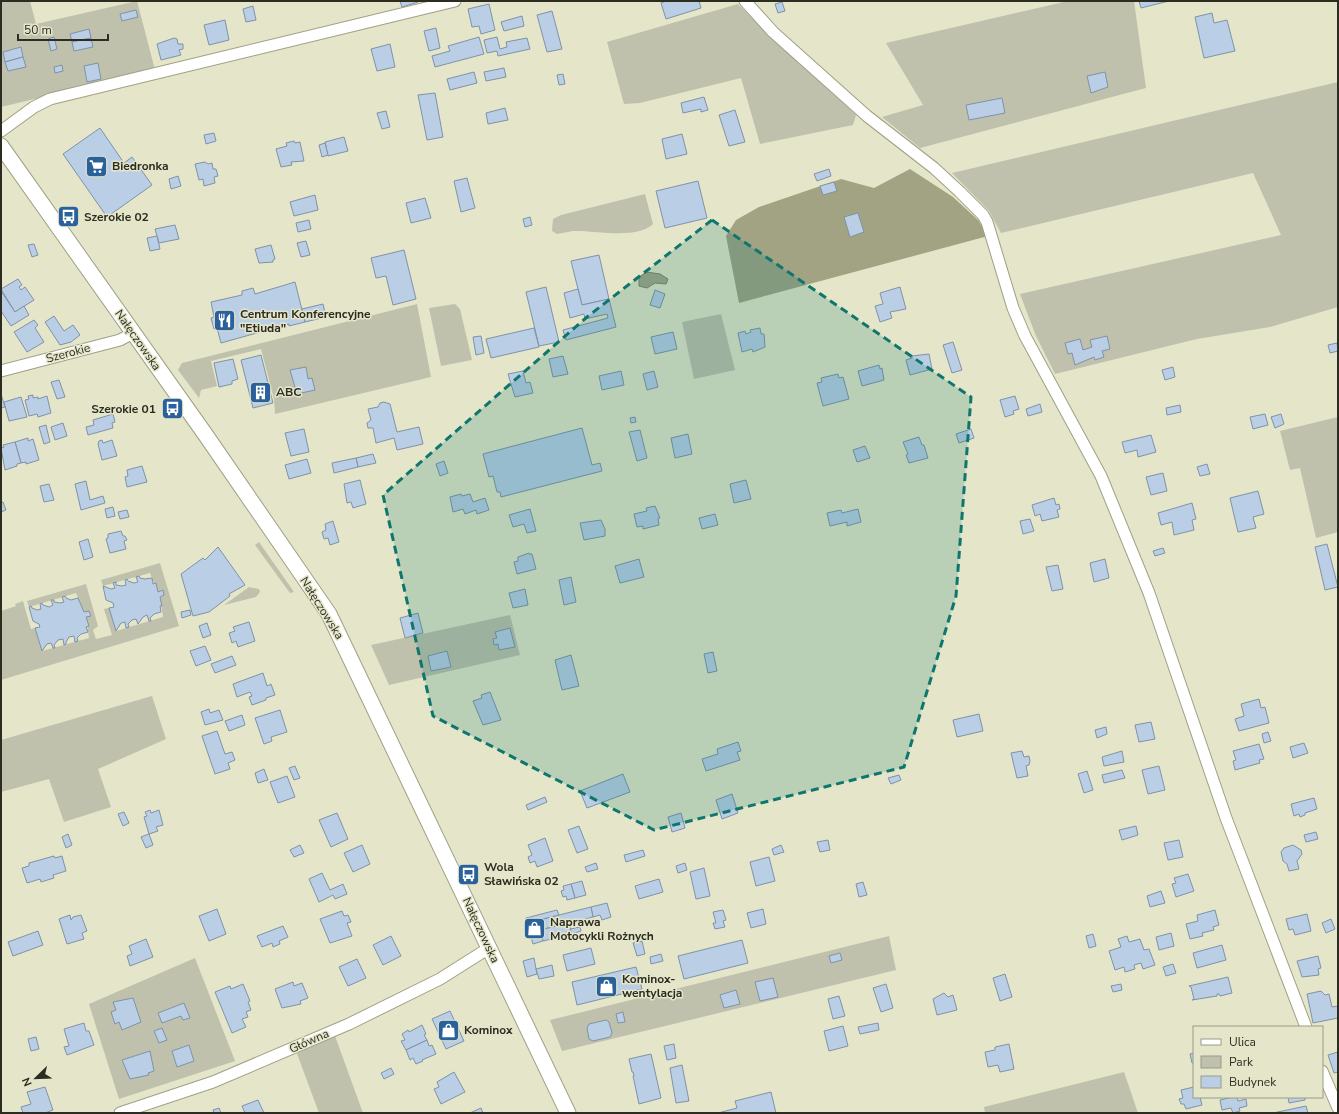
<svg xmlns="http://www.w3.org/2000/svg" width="1339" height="1114" font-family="'Nunito Sans',sans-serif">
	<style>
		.green { fill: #c0c1ac }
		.forest { fill: #a2a382 }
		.water { fill: #a6a685; stroke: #818167 }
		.building { fill: #bacee5; stroke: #7f92a7 }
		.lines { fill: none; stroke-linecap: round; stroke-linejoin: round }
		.minor-casing { stroke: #9fa085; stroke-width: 13 }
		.secondary-casing { stroke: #9fa085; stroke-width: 17 }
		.minor { stroke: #fff; stroke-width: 11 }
		.secondary { stroke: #fff; stroke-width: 15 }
		.marked { fill: #0f766e; fill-opacity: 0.2; stroke: #0f766e; stroke-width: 3; stroke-dasharray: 8 5; stroke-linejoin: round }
		.labels { text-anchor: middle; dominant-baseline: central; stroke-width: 3; stroke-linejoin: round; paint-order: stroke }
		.poi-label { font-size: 12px; font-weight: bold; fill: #2c2c21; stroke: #e4e5c9; text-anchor: start }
		.street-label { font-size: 12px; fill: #2c2c21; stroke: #e4e5c9 }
	</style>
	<rect width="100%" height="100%" fill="#e4e5c9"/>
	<g class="green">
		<path d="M1 1H30L36 24 137 1 155 70 1 107Z"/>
		<path d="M1068 1H1134L1146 88 920 148 882 117 923 105 886 43Z"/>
		<path d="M738 4 772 38 856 115 853 125 760 144 741 78 640 103 624 104 607 42Z"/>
		<path d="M1338 82V307L1270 327 1197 339 1055 374 1036 336 1020 294 1281 235 1253 173 1001 233 989 211 952 173Z"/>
		<path d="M645 194 653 224C637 240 594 230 573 231 568 232 563 233 557 234L552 231 553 219 561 215Z"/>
		<path d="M417 304 431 377 275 414 274 399 261 349 211 361 217 386 201 390 199 398 178 370 182 363Z"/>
		<path d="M455 304 460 309 472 360 441 366 429 308Z"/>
		<path d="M721 314 735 370 694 379 682 322Z"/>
		<path d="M1338 417V532L1316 538 1300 468 1290 470 1280 431Z"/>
		<path d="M259 542 294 592 290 593 255 545Z"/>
		<path d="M160 563 179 626 1 680V611L16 606 15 604 23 601 31 629 35 628 42 651 89 638 86 617 91 615 89 611 84 612 76 593 29 607 27 601 86 584 98 626 93 630 96 639 112 635 104 609 109 608 116 631 163 617 160 597 164 595 163 590 158 592 150 573 103 586 101 580Z"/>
		<path d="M249 587 259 589 260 592 256 597 224 605Z"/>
		<path d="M510 615 520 655 389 685 371 645Z"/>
		<path d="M152 696 166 739 98 769 111 807 64 822 49 779 1 792V740Z"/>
		<path d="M889 936 896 970 562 1051 550 1020Z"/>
		<path d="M195 958 235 1061 119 1099 89 1004Z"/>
		<path d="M335 1036 363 1113H319L296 1051Z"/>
		<path d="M1124 1072 1138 1113H985L984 1107Z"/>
	</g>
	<path class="forest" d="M910 169 953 197 978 220 988 236 739 303 726 236 736 220 759 207 841 179 874 188Z"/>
	<path class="water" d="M647 272 660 274 668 279 666 284 655 283 647 288 639 286V277Z"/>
	<g class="building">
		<path d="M400 1H418V2L402 7Z"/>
		<path d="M666 1H699L701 8 666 19 661 3Z"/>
		<path d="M1139 1H1169L1141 8Z"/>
		<path d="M782 2 785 11 778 13 775 4Z"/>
		<path d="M489 4 495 30 481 34 479 26 472 27 468 9Z"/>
		<path d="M253 6 256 20 246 22 243 9Z"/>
		<path d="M136 10 138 17 122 21 120 14Z"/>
		<path d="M552 11 562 49 547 52 537 15Z"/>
		<path d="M1212 13 1214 23 1227 20 1235 51 1204 58 1195 17Z"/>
		<path d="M522 16 524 26 504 31 501 22Z"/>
		<path d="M225 20 229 40 209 45 204 25Z"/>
		<path d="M436 28 440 48 429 51 424 31Z"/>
		<path d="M89 29 91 38 72 42 70 34Z"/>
		<path d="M54 37 57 49 51 51 48 39Z"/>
		<path d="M479 37 484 54 435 67 432 56 450 51 448 46Z"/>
		<path d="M497 37 500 49 507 47 506 42 527 38 530 49 498 56 497 51 487 53 484 40Z"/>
		<path d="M91 38 93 47 74 51 72 42Z"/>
		<path d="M174 38 177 39 178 44H183V49L179 50 181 55 161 60 157 44Z"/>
		<path d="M390 44 395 67 377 71 371 49Z"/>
		<path d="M21 47 23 57 5 62 3 52Z"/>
		<path d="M23 57 26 67 8 71 5 62Z"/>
		<path d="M98 63 101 79 87 82 84 66Z"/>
		<path d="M62 65 63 71 55 73 54 67Z"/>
		<path d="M504 68 506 77 486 81 484 72Z"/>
		<path d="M474 72 477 83 450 90 447 79Z"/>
		<path d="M1105 72 1108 87 1091 93 1087 76Z"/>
		<path d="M563 74 565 84 559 85 557 75Z"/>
		<path d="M435 93 443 137 427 140 418 95Z"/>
		<path d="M704 97 708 110 701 112V109L683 113 681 103Z"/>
		<path d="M1002 98 1005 113 969 120 966 105Z"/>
		<path d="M505 108 508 120 488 124 486 113Z"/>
		<path d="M735 110 745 142 729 146 719 115Z"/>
		<path d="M386 111 390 127 382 129 377 113Z"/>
		<path d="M100 128 124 163 132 157 152 185 107 217 63 154Z"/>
		<path d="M214 133 216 141 206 144 204 135Z"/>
		<path d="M682 134 687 154 666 159 662 139Z"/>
		<path d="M344 137 348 151 328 156 325 142Z"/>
		<path d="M294 141 295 143 300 142 304 161 291 162 292 165 281 167 276 149 287 146 286 143Z"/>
		<path d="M325 143 328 155 322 157 319 145Z"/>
		<path d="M205 162 208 164 212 163 213 169H216L218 176 214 177 215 183 204 186 203 179 199 180 195 164Z"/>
		<path d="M829 169 831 176 817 181 814 174Z"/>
		<path d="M178 176 181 186 171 189 169 179Z"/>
		<path d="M467 178 475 208 461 212 454 181Z"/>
		<path d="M698 181 707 218 665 228 656 191Z"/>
		<path d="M834 182 837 191 823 195 820 186Z"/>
		<path d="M315 195 318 210 294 216 290 202Z"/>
		<path d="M425 198 431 218 411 223 406 203Z"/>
		<path d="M858 213 864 232 850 237 844 217Z"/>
		<path d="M530 217 532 225 525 227 523 219Z"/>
		<path d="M309 220 311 229 298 232 296 223Z"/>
		<path d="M175 225 179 239 159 243 155 229Z"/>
		<path d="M157 236 160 249 150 251 147 238Z"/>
		<path d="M306 241 310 255 301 257 297 243Z"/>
		<path d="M34 244 38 255 32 257 28 245Z"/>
		<path d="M271 245 275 259 273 260V262L259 263 255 249Z"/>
		<path d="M404 250 416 299 393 305 386 276 376 278 371 258Z"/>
		<path d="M599 255 609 299 582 305 571 261Z"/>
		<path d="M18 279 22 285 19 287 21 290 25 287 34 300 15 312 1 289Z"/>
		<path d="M295 282 305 322 289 326V324L221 343 217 328 214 329 211 318 214 317 211 302 242 295V291L253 288 255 294Z"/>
		<path d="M546 287 559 342 539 346 526 292Z"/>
		<path d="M900 287 906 309 890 312 892 318 880 322 875 306 883 304 880 293Z"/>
		<path d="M578 289 582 305 609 299 616 327 566 340 563 330 608 318 607 314 585 319 584 314 570 318 564 293Z"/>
		<path d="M655 290 665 294 660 308 650 305Z"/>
		<path d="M1 291 15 312 24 306 29 315 11 326 1 311Z"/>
		<path d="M323 304 326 317 305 322 302 309Z"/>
		<path d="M54 316 64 331 73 325 80 335 71 342 60 345 45 322Z"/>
		<path d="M34 320 38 325 35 328 44 342 27 352 14 332Z"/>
		<path d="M534 328 539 347 491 358 486 339Z"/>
		<path d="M760 328 761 334H764L765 347 753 352 752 349 742 352 738 333 745 331 746 334 751 332 750 330Z"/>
		<path d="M673 332 677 349 655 354 651 337Z"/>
		<path d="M481 336 484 353 476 355 473 337Z"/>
		<path d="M1107 336 1110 349 1102 351 1104 357 1095 360 1094 357 1075 365 1072 353 1068 354 1065 343 1080 339 1083 350 1092 347 1090 340Z"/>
		<path d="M953 342 962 370 952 373 943 345Z"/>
		<path d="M1337 343 1338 351 1330 353 1328 345Z"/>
		<path d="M929 354 932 369 910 375 906 360 912 358V356Z"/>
		<path d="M261 355 273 403 253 408 241 360Z"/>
		<path d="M563 356 568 374 553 377 549 359Z"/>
		<path d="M233 359 238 379 232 381V384L219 387 214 363Z"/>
		<path d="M879 365 880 369 882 368 884 380 862 386 858 371Z"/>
		<path d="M306 367 308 379 312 378 315 390 297 394 290 370Z"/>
		<path d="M1173 367 1175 377 1165 380 1162 370Z"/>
		<path d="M523 371 526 383 530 382 533 393 515 397 508 374Z"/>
		<path d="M621 371 624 385 602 390 599 376Z"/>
		<path d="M654 371 658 387 647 390 643 374Z"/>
		<path d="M838 374 839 378 843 377 849 399 823 406 817 383 822 382 821 378Z"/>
		<path d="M59 380 65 397 57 399 51 382Z"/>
		<path d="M1 394 5 407 1 408Z"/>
		<path d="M33 395V398L38 397V399L47 396 51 413 38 417 37 414 29 416 25 400 29 399 28 396Z"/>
		<path d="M1015 396 1019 409 1013 411 1014 414 1005 417 1000 400Z"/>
		<path d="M21 397 27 417 9 421 4 402Z"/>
		<path d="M384 402 390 404 397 432 419 427 423 444 397 450 394 438 376 443 373 428H368L367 423 371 420 368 409 378 407 380 403Z"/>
		<path d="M1040 404 1042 412 1028 416 1026 409Z"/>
		<path d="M1180 405 1181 412 1167 415 1166 408Z"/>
		<path d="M113 414 115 422 112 423 113 428 88 435 86 427 94 425 93 420Z"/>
		<path d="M1265 414 1268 425 1253 429 1250 417Z"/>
		<path d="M1281 414 1284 424 1275 428 1271 417Z"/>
		<path d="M635 417 636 422 631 423 630 418Z"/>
		<path d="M63 423 67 436 55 440 51 427Z"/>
		<path d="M46 425 50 442 44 444 39 427Z"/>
		<path d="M582 428 592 465 600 463 602 471 501 497 500 492H497L493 476 489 477 483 454Z"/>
		<path d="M304 429 309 452 291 456 285 433Z"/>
		<path d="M971 429 974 438 959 443 956 434Z"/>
		<path d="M640 430 647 458 637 461 629 432Z"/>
		<path d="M688 434 692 454 675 458 671 438Z"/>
		<path d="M1151 435 1156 452 1138 457 1137 450 1125 453 1122 442Z"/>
		<path d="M919 437 922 445H924L928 458 909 463 906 455 908 454 903 442Z"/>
		<path d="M28 438V441L33 439 39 460 26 464V462L21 463 15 442Z"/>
		<path d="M102 440 103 443 112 440 117 456 102 460 98 444 99 441Z"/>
		<path d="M15 442 21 463 17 464V466L5 470 1 448 4 447 3 445Z"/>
		<path d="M865 446 870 458 857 462 853 450Z"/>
		<path d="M373 454 376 463 358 467 356 458Z"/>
		<path d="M356 458 358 467 334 473 332 463Z"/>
		<path d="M307 459 311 473 289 479 285 465Z"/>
		<path d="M444 461 448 473 440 476 436 464Z"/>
		<path d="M1207 464 1210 474 1200 476 1197 467Z"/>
		<path d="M142 466 147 482 127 487 125 477 128 476 127 470Z"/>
		<path d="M1163 473 1167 491 1151 495 1146 477Z"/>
		<path d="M360 480 366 504 353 508 351 502 347 503 344 484Z"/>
		<path d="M746 480 751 499 734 503 730 484Z"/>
		<path d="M86 481 90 500 103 496 105 503 81 510 75 484Z"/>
		<path d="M49 484 54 500 44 502 40 486Z"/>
		<path d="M1258 491 1264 514 1253 517 1256 528 1238 532 1230 498Z"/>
		<path d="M461 494 462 496 470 494 473 502 485 498 489 510 477 514 476 510 465 514 463 509 453 512 450 497Z"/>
		<path d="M1054 498 1056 505 1059 504 1060 509 1057 510 1059 517 1042 521 1040 514 1035 516 1032 505Z"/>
		<path d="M3 502 6 510 1 512V503Z"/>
		<path d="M1192 503 1196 519 1192 520 1194 530 1174 535 1172 522 1161 525 1158 513Z"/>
		<path d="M655 506 660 518H658L659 525 643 529V526L637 527 634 514 647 511 646 508Z"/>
		<path d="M113 507 115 516 107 518 105 509Z"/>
		<path d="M530 509 536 531 527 533 524 524 513 527 509 515Z"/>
		<path d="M858 509 861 522 847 526V522L830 526 827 513 841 510 842 513Z"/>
		<path d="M127 510 129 517 120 519 118 512Z"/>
		<path d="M715 514 718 525 702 529 699 518Z"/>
		<path d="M1030 519 1034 531 1023 534 1020 521Z"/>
		<path d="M601 520 605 529V536L584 540 580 523Z"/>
		<path d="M333 521 339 542 330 545 328 538 324 539 322 532 326 530 325 524Z"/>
		<path d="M121 531 123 536H125L127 540 124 541 126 549 110 553 106 539 108 538V534Z"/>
		<path d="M88 539 93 557 84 560 79 542Z"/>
		<path d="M1327 544 1338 587 1325 590 1315 547Z"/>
		<path d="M218 547 245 585 229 594 230 596 209 612 193 616 181 574 203 558 205 560Z"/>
		<path d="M1163 548 1165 553 1155 556 1153 551Z"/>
		<path d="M529 553V554H532L536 569 517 574 514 562 518 561V557Z"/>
		<path d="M639 559 644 577 620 583 615 566Z"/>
		<path d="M1105 559 1109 578 1094 582 1090 563Z"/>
		<path d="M1058 565 1063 589 1052 591 1046 567Z"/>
		<path d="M139 576 140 578 145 579 152 578 153 584 156 583 158 592 163 590 164 595 160 597 162 606H160L161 612 154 614 150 618 151 621H149L147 615 143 617 138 624 136 619 132 620 128 624 129 627 126 628 125 622 121 623 116 631 109 608 114 607 113 603 106 600 103 586 111 589 115 588 113 583 116 582V585L122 586 126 585 125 580 127 579 128 581 134 583 138 582 136 577Z"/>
		<path d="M571 577 576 602 564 605 559 580Z"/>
		<path d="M525 589 528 605 513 608 509 593Z"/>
		<path d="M65 596 66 598 71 600 78 598 84 612 89 611 91 616 86 617 89 626 86 627 88 632 81 634 77 638 78 641 75 642 74 636 69 637 66 642V644L64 645 63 639 58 640 54 645 55 648H53L51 643 47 644 42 651 35 628 40 627 39 624 33 621 29 607 31 606 32 608 37 610 41 609 40 604 42 603 43 605 49 607 53 605 51 600H54V602L60 603 64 602 62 597Z"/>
		<path d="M190 610 191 615 182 618 181 612Z"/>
		<path d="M418 613 423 633 405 638 400 618Z"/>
		<path d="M249 622 255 641 238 647 236 641 232 643 229 633 235 631 233 627Z"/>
		<path d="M207 623 211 635 203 638 199 626Z"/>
		<path d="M510 628 515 647 499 650 498 644 494 645 493 639 497 638 495 632Z"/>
		<path d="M205 646 211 660 196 666 190 651Z"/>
		<path d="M447 651 451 667 431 671 428 656Z"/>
		<path d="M713 652 717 671 708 673 704 654Z"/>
		<path d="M571 655 579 686 562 690 555 660Z"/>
		<path d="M232 656 236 665 215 673 211 664Z"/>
		<path d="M263 673 267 686 271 684 275 695 266 698V700L252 705 249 697 252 696 250 692 237 697 233 684Z"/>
		<path d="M490 692 501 720 483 725 473 701 482 698 481 695Z"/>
		<path d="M1259 699 1261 708 1265 707 1269 723 1239 731 1235 719 1244 716 1241 704Z"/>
		<path d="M209 709 210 713 219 710 223 720 205 725 201 712Z"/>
		<path d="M280 710 287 732 271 737 272 741 264 744 255 718Z"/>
		<path d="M979 714 983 731 957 737 953 720Z"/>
		<path d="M242 715 245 725 229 731 225 721Z"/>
		<path d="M1151 722 1155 739 1139 742 1135 725Z"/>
		<path d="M1106 727 1107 734 1097 738 1095 730Z"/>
		<path d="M217 731 225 754 232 752 235 760 228 763 230 769 215 774 202 736Z"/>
		<path d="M1268 732 1271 741 1264 743 1262 734Z"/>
		<path d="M738 742 741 751 737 752 740 760 706 771 702 759 718 754 717 749Z"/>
		<path d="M1304 743 1308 753 1293 758 1290 747Z"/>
		<path d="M1259 744 1264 759 1259 760 1260 763 1235 770 1233 761 1236 760 1233 751Z"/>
		<path d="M1022 751 1024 757 1029 756 1030 761 1029 765 1026 766 1028 776 1017 778 1011 753Z"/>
		<path d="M1122 751 1124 762 1104 766 1102 757Z"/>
		<path d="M295 766 300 778 294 780 289 768Z"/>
		<path d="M1159 766 1165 790 1148 794 1142 770Z"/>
		<path d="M264 769 268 780 258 783 255 773Z"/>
		<path d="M1122 770 1125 778 1104 783 1102 775Z"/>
		<path d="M1087 771 1093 790 1084 793 1078 774Z"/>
		<path d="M623 774 630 792 587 808 580 791Z"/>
		<path d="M899 775 901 780 891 784 888 778Z"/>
		<path d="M287 776 295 797 278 803 270 782Z"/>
		<path d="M732 794 738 813 722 819 716 800Z"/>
		<path d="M545 797 547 802 528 810 526 805Z"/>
		<path d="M1314 798 1317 809 1305 813V815L1300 817 1299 814 1294 816 1291 804Z"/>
		<path d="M150 810 151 813 159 810 163 825 156 827 158 831 149 834 144 817 147 816 145 812Z"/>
		<path d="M124 812 129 823 123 826 118 814Z"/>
		<path d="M337 813 348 839 331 847 319 820Z"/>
		<path d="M681 813 685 828 672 832 668 817Z"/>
		<path d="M579 826 588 849 577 853 568 830Z"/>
		<path d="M1136 826 1138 835 1122 840 1119 830Z"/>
		<path d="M1316 832 1318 839 1306 842 1304 835Z"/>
		<path d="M68 834 72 845 66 848 62 837Z"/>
		<path d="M149 834 153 845 146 848 141 837Z"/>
		<path d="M545 838 553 861 537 867 535 861 530 863 528 857 532 855 528 845Z"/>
		<path d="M828 840 830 850 820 852 817 842Z"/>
		<path d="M1179 840 1183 857 1168 860 1164 843Z"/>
		<path d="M300 845 304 853 294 857 290 850Z"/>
		<path d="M362 845 370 864 353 872 344 853Z"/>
		<path d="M781 845 784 852 774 855 772 849Z"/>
		<path d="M1293 845 1301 850 1302 854 1297 861 1299 869 1289 871 1287 864 1283 861 1281 852 1284 848Z"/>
		<path d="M643 850 645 856 626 862 624 855Z"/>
		<path d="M54 856 55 858 62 856 66 871 53 875 54 878 41 882 40 879 27 883 22 868 29 866V863Z"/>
		<path d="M769 857 775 881 756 886 750 862Z"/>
		<path d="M596 863 598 869 587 872 585 867Z"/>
		<path d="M685 863 687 870 678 873 676 866Z"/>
		<path d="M704 868 710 896 696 899 690 872Z"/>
		<path d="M322 873 330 890 343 884 347 894 335 899 333 895 319 902 309 879Z"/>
		<path d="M1188 874 1194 891 1176 897 1172 884 1176 883 1174 878Z"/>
		<path d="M659 879 663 892 639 899 635 886Z"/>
		<path d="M582 881 586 895 575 898 571 884Z"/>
		<path d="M863 882 867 895 859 897 856 884Z"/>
		<path d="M571 884 575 898 567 900 566 896 563 897 561 891 564 890 563 886Z"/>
		<path d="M1161 891 1165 903 1150 907 1147 896Z"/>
		<path d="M607 903 611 917 602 920 600 915 593 917 591 907Z"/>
		<path d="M591 907 593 917 540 930 543 941 533 944 527 923Z"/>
		<path d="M217 909 226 934 209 941 199 916Z"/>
		<path d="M763 909 766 924 751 928 747 913Z"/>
		<path d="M557 910 559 915 527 923 526 918Z"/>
		<path d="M723 910 726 920 723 921 725 927 715 929 713 923H716L713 912Z"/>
		<path d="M1215 910 1219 925 1213 927 1214 930 1202 933 1203 936 1190 939 1186 924 1198 921 1197 915Z"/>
		<path d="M342 911 344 916 348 915 351 922 347 923 352 936 330 943 320 919Z"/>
		<path d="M1307 914 1311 931 1295 935 1293 929 1289 930 1286 919Z"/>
		<path d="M70 915 71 920 73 917 81 915 87 931 82 933 84 939 67 944 59 919Z"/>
		<path d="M1331 919 1335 929 1326 933 1322 923Z"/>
		<path d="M569 923 572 934 543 941 540 930Z"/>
		<path d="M283 926 288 937 279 941 280 944 273 947 272 943 262 947 257 936Z"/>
		<path d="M580 927 581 931 572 934 570 929Z"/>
		<path d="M38 931 43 945 13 956 8 942Z"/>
		<path d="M1171 933 1174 946 1159 950 1156 937Z"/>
		<path d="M1093 934 1096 946 1089 948 1086 936Z"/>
		<path d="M391 936 401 956 383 965 373 945Z"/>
		<path d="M1127 936 1129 942 1140 939 1144 950 1149 949 1155 965 1143 969 1141 963 1134 965 1135 969 1125 972 1124 967 1115 970 1109 951 1121 947 1118 939Z"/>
		<path d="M146 939 153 957 130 966 127 956 132 954 129 946Z"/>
		<path d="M742 940 748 963 684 979 678 956Z"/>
		<path d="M642 941 645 954 637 956 633 943Z"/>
		<path d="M1222 945 1226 960 1197 968 1193 953Z"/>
		<path d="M591 948 595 964 567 971 563 955Z"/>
		<path d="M840 953 842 960 831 963 829 956Z"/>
		<path d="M661 954 663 961 651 964 650 957Z"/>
		<path d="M1318 956 1321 968 1318 969 1319 975 1302 977 1297 961Z"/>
		<path d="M534 958 537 974 527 977 523 961Z"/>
		<path d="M357 959 366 978 348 986 339 967Z"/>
		<path d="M1173 964 1176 973 1166 976 1163 967Z"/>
		<path d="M552 965 554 976 539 979 536 969Z"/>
		<path d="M636 967 642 989 577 1005 572 982Z"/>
		<path d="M1005 974 1012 997 1000 1001 993 978Z"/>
		<path d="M1228 977 1232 993 1220 996 1219 994H1217V996L1192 1000 1194 999 1191 987 1189 986Z"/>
		<path d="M773 978 778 997 760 1001 755 982Z"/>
		<path d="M293 982 294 986 302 983 308 998 300 1001 301 1004 282 1008 275 989Z"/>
		<path d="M243 984 250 1001 248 1002 251 1010 246 1012 248 1017 242 1019 246 1027 232 1033 215 992 230 986 231 989Z"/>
		<path d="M886 984 893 1008 881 1012 873 988Z"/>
		<path d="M1121 984 1122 990 1113 992 1111 986Z"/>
		<path d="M736 990 740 1004 724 1008 720 995Z"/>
		<path d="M1321 991 1325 995 1329 994 1332 1007 1338 1006V1018L1313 1023 1307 994Z"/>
		<path d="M944 993 948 997 953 995 957 1010 937 1015 933 999Z"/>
		<path d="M839 996 845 1016 833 1019 828 999Z"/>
		<path d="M133 998 141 1022 122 1030 119 1022 115 1024 111 1012 116 1010 113 1002Z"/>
		<path d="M184 1003 190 1018 183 1020 181 1016 162 1023 158 1013Z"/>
		<path d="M450 1011 464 1041 446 1049 432 1019Z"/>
		<path d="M623 1012 625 1022 618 1023 616 1014Z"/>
		<path d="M606 1020 609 1022 612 1033 610 1037 593 1041 589 1039 587 1028 589 1024Z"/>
		<path d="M84 1023 86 1031H89L94 1045 67 1055 64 1047 69 1046 64 1029Z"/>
		<path d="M878 1023 879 1030 860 1034 858 1027Z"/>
		<path d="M422 1025 426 1034 424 1035 427 1040 406 1050 401 1041 405 1040 402 1034 408 1030 409 1032Z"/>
		<path d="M843 1026 848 1046 829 1051 824 1031Z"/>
		<path d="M162 1028 167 1040 159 1043 154 1031Z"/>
		<path d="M36 1037 39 1049 31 1051 28 1039Z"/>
		<path d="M427 1040 429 1046 432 1045 436 1054 422 1060 423 1061 416 1064 413 1058 410 1060 406 1050Z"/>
		<path d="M674 1044 676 1058 667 1060 664 1046Z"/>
		<path d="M1009 1044 1014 1069 1000 1072 998 1065 988 1067 985 1052 995 1050V1047Z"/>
		<path d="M189 1045 194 1061 177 1067 172 1051Z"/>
		<path d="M150 1051 154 1071 148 1073 149 1075 130 1079 122 1060Z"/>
		<path d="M1338 1052V1072L1334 1073 1328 1055Z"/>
		<path d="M1194 1053V1063H1192L1190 1054Z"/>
		<path d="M651 1054 661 1098 639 1104 633 1076H634L633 1072H632L629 1059Z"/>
		<path d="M682 1065 689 1101 676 1103 670 1068Z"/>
		<path d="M391 1068 394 1074 384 1079 381 1073Z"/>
		<path d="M454 1072 465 1092 441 1104 434 1089 439 1087 437 1082Z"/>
		<path d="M45 1087 53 1110 45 1113H23L21 1107 31 1104 27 1092Z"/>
		<path d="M1194 1087V1097H1200L1202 1105 1186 1109 1184 1104H1181L1179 1099 1183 1098 1181 1090Z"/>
		<path d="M771 1092 776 1113H718L737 1108 735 1101Z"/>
		<path d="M1233 1097H1237L1238 1101 1246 1099 1247 1106 1239 1108 1240 1111 1233 1113 1231 1108 1222 1110 1220 1100Z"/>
		<path d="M1288 1097H1305V1100L1289 1103Z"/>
		<path d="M258 1100 264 1113H245L242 1106Z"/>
		<path d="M1306 1106 1308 1113H1273Z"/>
		<path d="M219 1108 221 1113H214L213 1110Z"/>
		<path d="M481 1108 483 1113H470Z"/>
	</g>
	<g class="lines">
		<defs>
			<g id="minor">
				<path d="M745 1 773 32 867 116 934 168 960 192 983 215 987 222 1013 308 1025 336 1101 476 1149 593 1226 818 1306 1027"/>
				<path d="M1 131 34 107 50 99 455 1"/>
				<path d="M1 371 120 340 133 333"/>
				<path d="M1322 1071 1338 1108"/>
				<path d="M120 1113 213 1082 349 1024 440 979 489 948"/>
			</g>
			<path id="secondary" d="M1 146 205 434 329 614 568 1113"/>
		</defs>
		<use href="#minor" class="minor-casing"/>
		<use href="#secondary" class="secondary-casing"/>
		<use href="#minor" class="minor"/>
		<use href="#secondary" class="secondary"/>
	</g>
	<path class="marked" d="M712 220 971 397 956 596 904 767 654 830 433 716 383 495 587 317Z"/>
	<defs>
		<symbol id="supermarket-square" viewBox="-11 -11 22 22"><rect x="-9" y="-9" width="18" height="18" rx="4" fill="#2a619a" stroke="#e4e5c9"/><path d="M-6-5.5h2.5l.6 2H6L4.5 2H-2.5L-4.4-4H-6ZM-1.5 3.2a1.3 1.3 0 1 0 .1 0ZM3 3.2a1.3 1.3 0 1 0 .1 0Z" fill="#fff"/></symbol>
		<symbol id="bus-square" viewBox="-11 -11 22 22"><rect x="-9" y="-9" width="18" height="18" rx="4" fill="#2a619a" stroke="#e4e5c9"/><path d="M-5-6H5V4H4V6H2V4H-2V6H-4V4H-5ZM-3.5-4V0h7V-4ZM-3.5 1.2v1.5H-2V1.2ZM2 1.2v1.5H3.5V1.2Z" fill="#fff"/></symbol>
		<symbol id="restaurant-square" viewBox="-11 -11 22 22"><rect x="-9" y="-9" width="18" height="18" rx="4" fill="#2a619a" stroke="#e4e5c9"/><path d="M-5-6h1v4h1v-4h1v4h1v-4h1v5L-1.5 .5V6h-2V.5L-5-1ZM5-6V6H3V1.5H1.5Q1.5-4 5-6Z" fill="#fff"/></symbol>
		<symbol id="building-square" viewBox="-11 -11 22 22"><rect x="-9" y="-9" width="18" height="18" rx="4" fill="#2a619a" stroke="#e4e5c9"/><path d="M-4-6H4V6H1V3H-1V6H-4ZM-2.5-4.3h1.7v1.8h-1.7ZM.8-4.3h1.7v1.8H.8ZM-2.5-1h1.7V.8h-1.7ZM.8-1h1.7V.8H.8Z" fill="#fff"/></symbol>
		<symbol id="shop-square" viewBox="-11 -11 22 22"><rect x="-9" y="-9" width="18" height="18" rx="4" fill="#2a619a" stroke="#e4e5c9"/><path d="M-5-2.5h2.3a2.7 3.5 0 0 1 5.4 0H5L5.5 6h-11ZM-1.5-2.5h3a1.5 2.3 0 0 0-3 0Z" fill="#fff"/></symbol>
	</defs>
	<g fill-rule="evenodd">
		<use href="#supermarket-square" x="84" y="154" width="25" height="25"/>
		<use href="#bus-square" x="56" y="204" width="25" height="25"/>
		<use href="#restaurant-square" x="212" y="308" width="25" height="25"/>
		<use href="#building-square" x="248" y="380" width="25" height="25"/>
		<use href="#bus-square" x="160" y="396" width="25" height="25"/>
		<use href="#bus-square" x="456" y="862" width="25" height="25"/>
		<use href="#shop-square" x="522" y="916" width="25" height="25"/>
		<use href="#shop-square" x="594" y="974" width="25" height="25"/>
		<use href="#shop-square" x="436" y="1018" width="25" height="25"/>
	</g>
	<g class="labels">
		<g class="poi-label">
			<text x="112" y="166">Biedronka</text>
			<text x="84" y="217">Szerokie 02</text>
			<text x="240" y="314">Centrum Konferencyjne<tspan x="240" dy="14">"Etiuda"</tspan></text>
			<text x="276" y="392">ABC</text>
			<text x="156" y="409" text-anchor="end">Szerokie 01</text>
			<text x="484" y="867">Wola<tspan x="484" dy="14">Sławińska 02</tspan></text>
			<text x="550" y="922">Naprawa<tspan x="550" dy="14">Motocykli Rożnych</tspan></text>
			<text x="622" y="979">Kominox-<tspan x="622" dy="14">wentylacja</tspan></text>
			<text x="464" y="1030">Kominox</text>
		</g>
		<g class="street-label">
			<text transform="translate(138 340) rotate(55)">Nałęczowska</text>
			<text transform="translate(68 353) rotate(-15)">Szerokie</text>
			<text transform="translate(322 608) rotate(58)">Nałęczowska</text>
			<text transform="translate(481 930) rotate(65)">Nałęczowska</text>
			<text transform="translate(309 1041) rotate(-24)">Główna</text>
		</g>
	</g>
	<rect width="1339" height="1114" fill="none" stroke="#2c2c21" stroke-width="4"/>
	<rect x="1193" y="1026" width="130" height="72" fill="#e4e5c9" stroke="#9a9b86"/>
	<rect x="1201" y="1039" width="20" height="6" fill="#ffffff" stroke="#9a9b86"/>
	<text x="1229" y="1046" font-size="12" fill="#2c2c21">Ulica</text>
	<rect x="1201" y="1056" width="20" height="12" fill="#c0c1ac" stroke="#9a9b86"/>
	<text x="1229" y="1066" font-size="12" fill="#2c2c21">Park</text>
	<rect x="1201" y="1076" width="20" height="12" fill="#bacee5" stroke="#9a9b86"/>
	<text x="1229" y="1086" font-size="12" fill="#2c2c21">Budynek</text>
	<g transform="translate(36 1078) rotate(247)" stroke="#e4e5c9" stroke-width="3" paint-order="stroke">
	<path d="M0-3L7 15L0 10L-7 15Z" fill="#2c2c21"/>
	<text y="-6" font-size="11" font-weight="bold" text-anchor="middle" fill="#2c2c21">N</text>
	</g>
	<path d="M18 34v6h90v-6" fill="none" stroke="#2c2c21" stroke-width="2"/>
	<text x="24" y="34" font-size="12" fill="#2c2c21" stroke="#e4e5c9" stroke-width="3" paint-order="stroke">50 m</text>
</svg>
